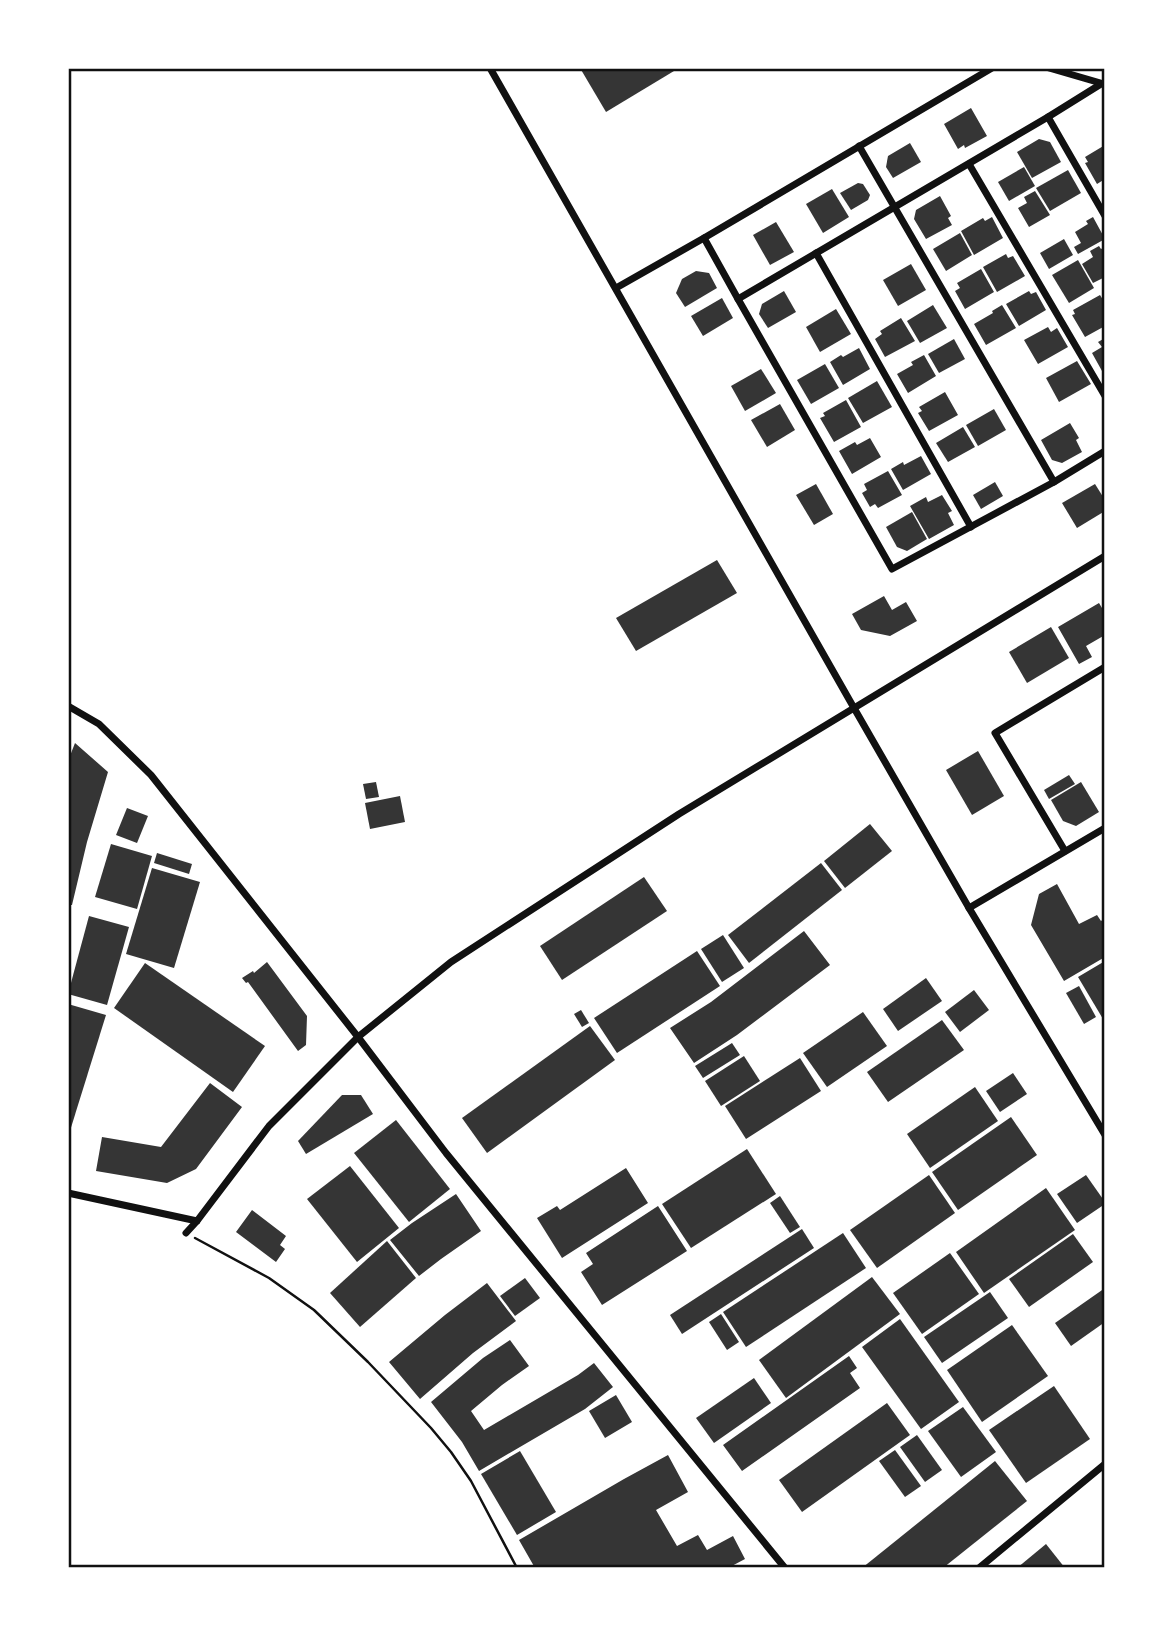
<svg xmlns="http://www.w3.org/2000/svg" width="1173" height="1636" font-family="'Golos Text',sans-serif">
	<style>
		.building { fill: #353535 }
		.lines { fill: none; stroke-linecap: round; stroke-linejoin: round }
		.path { stroke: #111; stroke-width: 2.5 }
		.minor { stroke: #111; stroke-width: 7 }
		.neatline { fill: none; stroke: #111; stroke-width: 2.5 }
	</style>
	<rect width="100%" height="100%" fill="#fff"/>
	<g class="building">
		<path d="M580 68H679L606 112Z"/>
		<path d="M971 108 987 136 965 148 964 145 958 149 944 124Z"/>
		<path d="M1039 139 1050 142 1061 162 1032 178 1017 152Z"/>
		<path d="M910 143 921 162 893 178 886 167 888 156Z"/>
		<path d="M1105 145V179L1097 184 1085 163 1088 162 1085 157Z"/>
		<path d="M1024 167 1035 186 1009 201 998 182Z"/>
		<path d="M1068 170 1081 193 1050 211 1036 188Z"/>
		<path d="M858 183 863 184 870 195 868 200 851 210 840 193Z"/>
		<path d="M832 189 849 217 823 233 806 204Z"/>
		<path d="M1035 191 1050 215 1029 227 1018 208 1027 203 1024 197Z"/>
		<path d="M940 196 951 216 948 218 952 225 926 239 914 219 916 210Z"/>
		<path d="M992 217 1003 238 974 255 961 231 983 218 985 221Z"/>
		<path d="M1093 217 1105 239 1078 254 1074 247 1081 243 1075 232 1088 224 1086 221Z"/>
		<path d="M776 222 794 252 770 265 753 235Z"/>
		<path d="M960 233 972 255 946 271 933 249Z"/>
		<path d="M1064 239 1073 255 1049 269 1040 253Z"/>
		<path d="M1099 246 1101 249 1105 247V277L1093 283 1082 264 1093 257 1090 251Z"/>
		<path d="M1006 254 1008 258 1013 256 1025 276 997 292 983 267Z"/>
		<path d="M1078 260 1094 288 1069 303 1052 275Z"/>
		<path d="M911 264 926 290 898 306 883 280Z"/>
		<path d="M981 269 994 292 965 309 955 291 960 288 957 283Z"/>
		<path d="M696 271 709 273 717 288 685 307 676 293 682 279Z"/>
		<path d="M784 291 796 312 768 328 759 314 762 304Z"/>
		<path d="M1029 291 1031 294 1036 292 1046 310 1019 326 1006 304Z"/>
		<path d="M1100 295 1105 303V326L1085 337 1072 315 1075 314 1073 310Z"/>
		<path d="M722 298 733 318 703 336 691 316Z"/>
		<path d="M933 305 947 328 920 343 907 321Z"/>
		<path d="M1002 305 1016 328 986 345 974 324 993 313 992 311Z"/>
		<path d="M836 309 851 334 820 352 806 327Z"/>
		<path d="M901 318 915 341 885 357 875 339 882 334 880 331Z"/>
		<path d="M1048 327 1051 332 1057 328 1068 347 1038 364 1024 340Z"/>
		<path d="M1105 338V370L1102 371 1092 353 1102 347 1098 342Z"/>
		<path d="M954 339 965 359 939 373 928 354Z"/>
		<path d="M859 348 870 369 843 385 830 362 841 355 843 357Z"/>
		<path d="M924 355 936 376 908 393 897 374 913 365 911 362Z"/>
		<path d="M1077 361 1091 384 1059 402 1046 378Z"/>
		<path d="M825 364 839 388 811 404 797 380Z"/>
		<path d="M761 369 776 393 745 411 731 386Z"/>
		<path d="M877 381 892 407 863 423 848 398Z"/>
		<path d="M945 392 958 415 929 431 918 413 922 411 919 407Z"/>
		<path d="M846 400 861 427 834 442 820 418 825 416 823 413Z"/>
		<path d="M780 404 795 430 767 447 751 420Z"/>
		<path d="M994 409 1006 430 978 446 966 425Z"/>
		<path d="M1070 423 1079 438 1076 440 1082 452 1062 463 1052 460 1041 440Z"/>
		<path d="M963 427 975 447 948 462 936 443Z"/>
		<path d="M870 438 881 457 852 474 839 451 855 442 857 445Z"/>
		<path d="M921 456 931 474 903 490 891 469 903 462 904 465Z"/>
		<path d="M888 471 902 495 878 508 875 504 870 507 862 493 867 490 864 484Z"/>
		<path d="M995 482 1003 496 981 509 973 495Z"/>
		<path d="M816 484 833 514 814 525 796 495Z"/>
		<path d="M1095 484 1105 500V511L1077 528 1062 503Z"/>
		<path d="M942 495 952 511 948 513 954 525 929 539 910 506 926 497 928 502Z"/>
		<path d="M912 512 927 539 907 551 897 547 886 527Z"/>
		<path d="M717 560 737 593 636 651 616 618Z"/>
		<path d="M884 596 892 610 906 602 917 621 890 636 861 630 852 614Z"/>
		<path d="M1099 603 1105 613V635L1086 646 1092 657 1079 664 1058 627Z"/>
		<path d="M1051 627 1069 658 1027 683 1009 652Z"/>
		<path d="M75 743 108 772 87 842 72 905H68V761Z"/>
		<path d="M978 751 1004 796 972 815 946 770Z"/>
		<path d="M1069 775 1075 784 1049 799 1044 790Z"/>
		<path d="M376 782 379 797 366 799 363 784Z"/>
		<path d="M1081 782 1099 812 1076 826 1063 821 1051 800Z"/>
		<path d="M400 796 405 822 370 829 365 803Z"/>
		<path d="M127 808 148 816 137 843 116 835Z"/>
		<path d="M870 824 892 851 845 888 824 861Z"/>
		<path d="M111 844 152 856 137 909 95 897Z"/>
		<path d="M157 853 192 864 189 874 154 863Z"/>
		<path d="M821 863 842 890 749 963 728 935Z"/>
		<path d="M152 868 200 882 174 968 126 954Z"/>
		<path d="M644 877 667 911 562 980 540 946Z"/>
		<path d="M1057 884 1079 924 1097 915 1101 921 1105 918V957L1064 981 1031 925 1039 894Z"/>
		<path d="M89 916 129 927 107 1005 68 994Z"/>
		<path d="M804 931 830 965 737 1035 694 1063 670 1028 711 1002Z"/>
		<path d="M723 935 744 968 722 982 701 949Z"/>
		<path d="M697 951 720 986 617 1053 594 1018Z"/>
		<path d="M1105 961V1017L1103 1019 1078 977Z"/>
		<path d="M267 962 307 1016 306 1045 298 1051 248 982 246 983 242 978 253 971 254 973Z"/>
		<path d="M145 963 265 1046 233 1092 114 1008Z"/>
		<path d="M926 978 942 1001 898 1031 883 1009Z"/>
		<path d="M1079 986 1096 1017 1084 1024 1066 993Z"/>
		<path d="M974 990 989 1010 960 1032 945 1012Z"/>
		<path d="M68 1004 106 1015 69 1134H68Z"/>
		<path d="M581 1010 589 1023 582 1027 574 1014Z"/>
		<path d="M863 1012 887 1046 827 1087 803 1053Z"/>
		<path d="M942 1020 964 1050 888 1102 867 1072Z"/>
		<path d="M590 1026 615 1060 487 1153 462 1118Z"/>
		<path d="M732 1043 740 1055 703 1078 695 1066Z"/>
		<path d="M744 1056 760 1081 721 1106 705 1081Z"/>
		<path d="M800 1058 821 1091 746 1139 725 1106Z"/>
		<path d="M1013 1073 1027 1094 1000 1112 986 1091Z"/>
		<path d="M210 1083 242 1107 196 1169 167 1183 96 1171 102 1137 161 1147Z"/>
		<path d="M975 1087 998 1121 930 1168 907 1134Z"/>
		<path d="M342 1095H361L373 1114 306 1154 298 1141Z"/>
		<path d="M1011 1117 1037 1155 958 1210 932 1172Z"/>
		<path d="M396 1120 450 1189 409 1222 354 1153Z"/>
		<path d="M747 1149 776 1194 691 1248 662 1204Z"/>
		<path d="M350 1166 399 1228 357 1262 307 1199Z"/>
		<path d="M626 1168 648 1203 562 1258 537 1218 557 1206 560 1210Z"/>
		<path d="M929 1175 955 1213 877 1268 850 1230Z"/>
		<path d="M1086 1175 1105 1202V1204L1077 1223 1057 1194Z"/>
		<path d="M1046 1188 1075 1230 984 1293 956 1252Z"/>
		<path d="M456 1194 481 1231 441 1259 419 1276 390 1240 412 1223Z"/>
		<path d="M780 1196 800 1227 790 1233 770 1203Z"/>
		<path d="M658 1206 687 1251 602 1305 581 1272 593 1264 586 1253Z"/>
		<path d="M252 1210 286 1236 280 1245 285 1249 276 1262 236 1232Z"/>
		<path d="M802 1229 814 1248 682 1334 670 1315Z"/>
		<path d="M843 1233 866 1268 746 1347 723 1312Z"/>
		<path d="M1073 1234 1093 1262 1029 1307 1009 1279Z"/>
		<path d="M387 1241 416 1278 360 1327 330 1293Z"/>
		<path d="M950 1253 979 1294 922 1334 893 1293Z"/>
		<path d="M872 1277 900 1314 786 1398 759 1360Z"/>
		<path d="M525 1278 540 1298 515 1316 500 1296Z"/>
		<path d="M487 1283 516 1321 473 1353 420 1399 389 1362 445 1315Z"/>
		<path d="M1105 1288V1322L1071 1346 1055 1323Z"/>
		<path d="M990 1292 1008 1318 942 1363 924 1337Z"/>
		<path d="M721 1314 739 1342 727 1350 709 1322Z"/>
		<path d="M900 1319 959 1402 921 1429 862 1347Z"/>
		<path d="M1012 1325 1048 1376 982 1422 947 1370Z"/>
		<path d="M510 1340 529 1366 502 1385 471 1411 484 1430 578 1375 594 1363 613 1387 585 1409 479 1471 462 1442 431 1402 483 1358Z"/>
		<path d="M849 1356 857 1368 850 1373 860 1388 742 1471 723 1445Z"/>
		<path d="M754 1378 771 1403 714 1443 696 1418Z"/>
		<path d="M1054 1386 1090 1439 1026 1483 989 1430Z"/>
		<path d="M616 1395 632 1422 605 1438 589 1411Z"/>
		<path d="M887 1403 910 1435 802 1512 779 1480Z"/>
		<path d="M963 1407 996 1452 961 1477 928 1431Z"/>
		<path d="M917 1435 942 1470 925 1482 900 1447Z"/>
		<path d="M895 1450 921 1486 905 1497 879 1461Z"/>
		<path d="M520 1451 556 1512 517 1535 481 1474Z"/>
		<path d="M668 1455 688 1492 656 1510 677 1546 698 1535 707 1550 733 1536 745 1559 728 1568H535L519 1540 624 1479Z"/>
		<path d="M995 1461 1027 1501 943 1568H862Z"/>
		<path d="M1046 1544 1065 1568H1017Z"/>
	</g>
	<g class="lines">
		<path class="path" d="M195 1238 269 1278 314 1310 368 1362 431 1428 451 1452 471 1481 517 1568"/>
		<g class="minor">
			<path d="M490 68 854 708 969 908 1105 1135"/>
			<path d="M1049 68 1104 84"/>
			<path d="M1101 84 1048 117 738 299 892 569 1054 482 1105 451"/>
			<path d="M1048 117 1105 216"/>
			<path d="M859 146 1054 482"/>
			<path d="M969 164 1105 396"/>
			<path d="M704 238 738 299"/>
			<path d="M816 253 971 527"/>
			<path d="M616 288 704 238 992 68"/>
			<path d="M68 706 99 724 151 775 358 1037 446 1153 785 1568"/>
			<path d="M1065 851 995 733 1105 667"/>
			<path d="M969 908 1105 828"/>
			<path d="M68 1193 197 1221"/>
			<path d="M186 1233 197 1221 269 1126 358 1037 451 962 679 814 1105 556"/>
			<path d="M979 1568 1105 1464"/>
		</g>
	</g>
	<rect width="1173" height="1636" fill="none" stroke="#ffffff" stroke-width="140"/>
	<rect x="70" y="70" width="1033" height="1496" class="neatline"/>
</svg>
